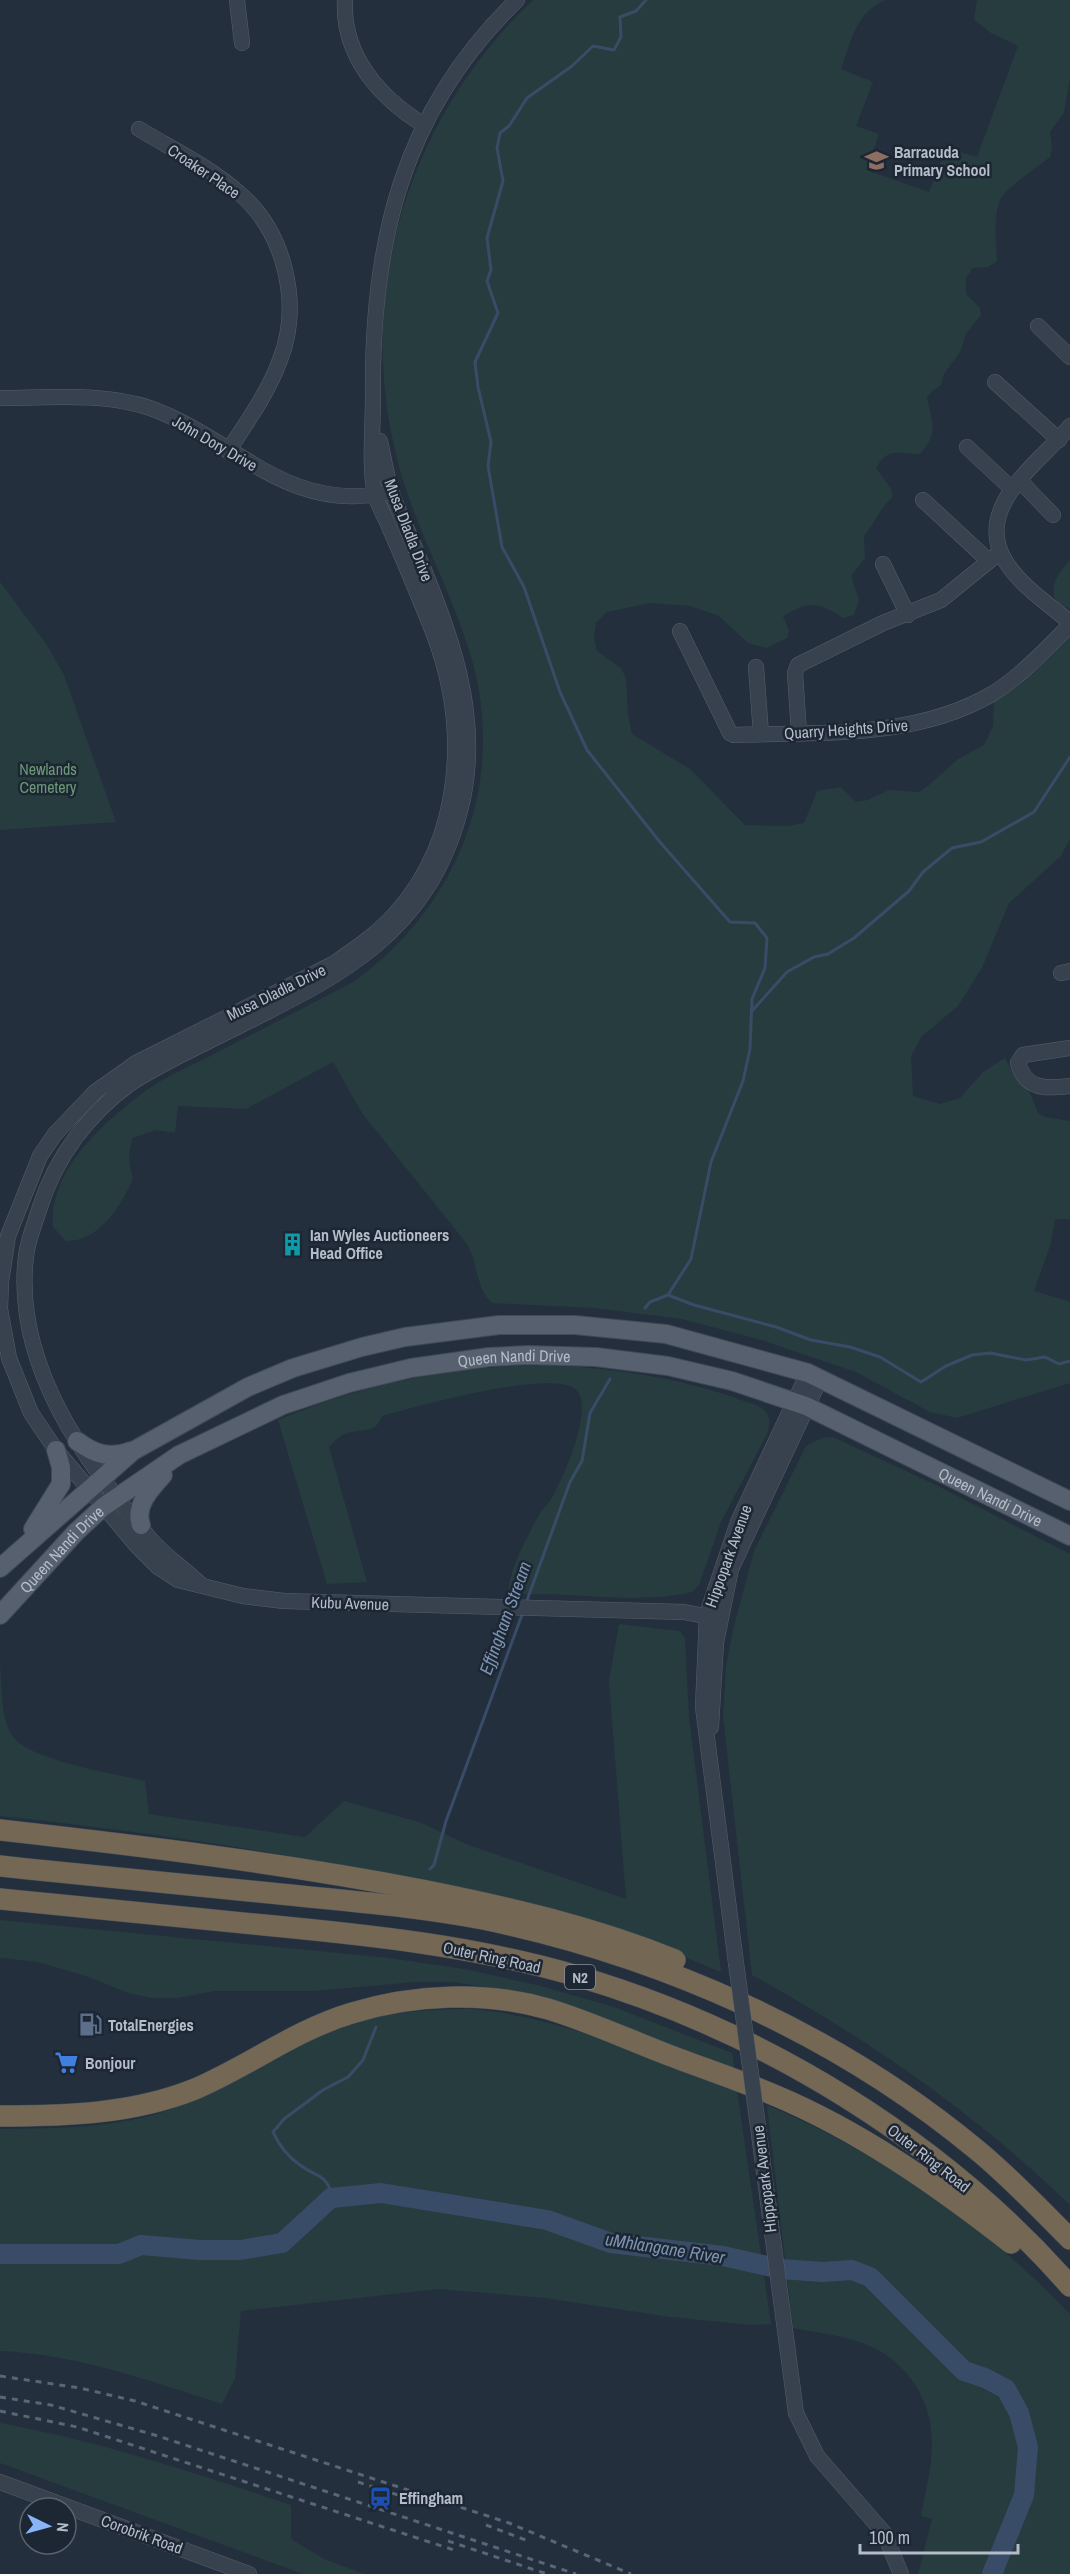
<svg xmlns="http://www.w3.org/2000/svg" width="1070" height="2574" font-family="'Archivo Narrow',sans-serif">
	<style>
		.green { fill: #263c3f }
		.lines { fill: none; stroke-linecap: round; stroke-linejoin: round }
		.stream { stroke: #394c67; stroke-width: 3 }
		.river { stroke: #394c67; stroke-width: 20 }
		.minor-casing { stroke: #565f6c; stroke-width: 16 }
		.major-casing { stroke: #414a57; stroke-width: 20 }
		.highway-casing { stroke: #434c59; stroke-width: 22 }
		.minor { stroke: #38414e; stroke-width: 15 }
		.major { stroke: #56606e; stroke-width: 18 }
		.highway { stroke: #746855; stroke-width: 21 }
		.rail { stroke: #5a6575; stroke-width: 3; stroke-dasharray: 6 6; stroke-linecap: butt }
		.minor-bridge-casing { stroke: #565f6c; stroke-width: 16; stroke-linecap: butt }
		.minor-bridge { stroke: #38414e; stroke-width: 15 }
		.labels { text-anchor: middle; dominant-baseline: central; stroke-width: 5; stroke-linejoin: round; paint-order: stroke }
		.shield { fill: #1d2633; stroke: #878f9c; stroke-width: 1.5 }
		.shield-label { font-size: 15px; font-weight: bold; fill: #b4bcc9 }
		.poi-label { font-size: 16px; font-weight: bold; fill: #b4bcc9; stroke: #1d2633; text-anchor: start }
		.street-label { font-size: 16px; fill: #b4bcc9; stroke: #1d2633 }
		.park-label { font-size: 16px; fill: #6b9a76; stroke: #1d2633 }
		.water-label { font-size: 18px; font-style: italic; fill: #7c92b1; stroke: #1d2633 }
	</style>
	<rect width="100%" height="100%" fill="#242f3e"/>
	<g class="green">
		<path d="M533 0H886C856 11 851 42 841 69L873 82 856 126 879 134 866 170 929 192 946 148 977 157 1018 46 991 33 974 20 977 0H1070V77L1064 113 1050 132 1052 147 1050 157C1040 165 1003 190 1000 200 993 219 996 241 997 261L988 267 973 268 966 278V294L980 308 981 315 966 334 960 352 944 374 941 385 931 392 927 398C933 425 938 433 920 454 898 453 888 447 876 468L892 490V498C879 509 875 523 864 536L865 558 851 576 859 600 854 615 843 618C819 602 809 601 783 616L789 631 787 638 766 648 748 643 719 616 690 606 650 603 607 612 596 623 594 638 597 651 621 668 626 678 628 715 632 734 690 769 745 825 788 826 804 823 817 791 841 787 856 802 868 800 889 790 919 792 929 785 958 759 984 745 993 726 994 699 1070 633V839L1061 856 1009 903 982 968 958 1006 922 1036 911 1056 913 1096 940 1104 960 1098 983 1072 1005 1058 1017 1080 1024 1084 1030 1093 1038 1113 1045 1117 1070 1121V1219H1055L1051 1243 1034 1291 1070 1302V1383L957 1418 930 1412 856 1372 761 1340 682 1319 594 1308 492 1303C476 1289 478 1263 467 1244L362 1113 333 1062 246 1109 178 1106 175 1133 156 1130 133 1138C128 1152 128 1164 133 1178 122 1205 99 1242 66 1241L53 1227C49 1171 100 1126 140 1095 161 1078 189 1067 212 1055 260 1030 308 1006 355 981 461 903 509 777 469 650 447 580 409 517 394 446 357 283 412 115 533 0Z"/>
		<path d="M1070 560V609L1056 602C1049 584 1059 573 1070 560Z"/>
		<path d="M0 582 47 645 64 675 116 822 0 830Z"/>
		<path d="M545 1365C611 1368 678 1377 741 1400 749 1403 761 1405 766 1412 771 1419 769 1426 767 1434L721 1522 699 1585 692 1592C632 1606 569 1590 508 1595 509 1569 527 1537 539 1515 543 1508 549 1503 553 1496 563 1478 596 1405 575 1389 549 1369 415 1407 382 1416 376 1435 359 1428 345 1434 339 1436 333 1443 329 1447L367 1582 327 1584 278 1420C363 1384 451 1366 545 1365Z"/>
		<path d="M833 1437 938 1486 1070 1554V2205C975 2113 868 2039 752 1975L723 1716 726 1666 733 1630 754 1551 806 1446 822 1438Z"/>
		<path d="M619 1624 680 1631 685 1638 689 1717 721 1972C693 1961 665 1948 637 1939 429 1874 216 1839 0 1816V1664C2 1687 0 1718 13 1737 30 1760 115 1774 145 1781L149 1814 305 1837 344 1801 422 1823 466 1844 626 1899 609 1681Z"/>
		<path d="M0 1920 389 1958 464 1969 537 1985 614 2007 732 2053 735 2072 504 1990 452 1982H416L314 1991H214L178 1998H152L128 1993 86 1976 38 1962 0 1958Z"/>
		<path d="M471 2009C564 2017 650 2058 737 2090L771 2324 751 2325 670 2317 545 2298 438 2289 241 2311 235 2378 222 2404C150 2381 76 2354 0 2351V2129C58 2128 116 2129 172 2109 223 2092 266 2059 315 2037 363 2015 418 2009 471 2009Z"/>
		<path d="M767 2105C880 2153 985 2225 1070 2314V2574H918L932 2519 921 2516C925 2494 931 2471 932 2448 934 2403 908 2360 865 2344 843 2335 817 2333 793 2328Z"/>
		<path d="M0 2423C100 2441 195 2473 291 2505V2539L324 2559 364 2574H303L0 2463Z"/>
	</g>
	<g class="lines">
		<g class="stream">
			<path d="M646 0 636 11 620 17 621 37 614 50 593 46 572 66 527 98 509 126 500 133 497 148 503 181 487 238 491 270 487 281 498 313 475 362 478 387 491 442 488 466 502 547 524 587 560 692 587 750 659 841 730 922 755 923 767 938 765 968 752 999 750 1049 743 1081 711 1162 691 1259 668 1295"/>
			<path d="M752 1011 787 972 814 957 828 954 854 938 909 891 923 872 952 848 981 842 1034 812 1070 757"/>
			<path d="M645 1308 650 1302 668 1295 694 1305 776 1327 811 1340 850 1347 880 1357 921 1382 946 1366 972 1355 990 1353 1026 1360 1045 1357 1059 1364 1070 1361"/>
			<path d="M526 1603 570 1482 582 1461 590 1413 610 1379"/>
			<path d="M430 1869 434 1865 446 1821 523 1612"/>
			<path d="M321 2208 333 2195C323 2171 317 2178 300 2165 288 2157 279 2145 273 2132L284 2119 323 2090 348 2077 363 2060 376 2027"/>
		</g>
		<path class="river" d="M0 2254H119L141 2245 200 2250H240L282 2243 331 2198 381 2193 547 2220 611 2243 723 2256 781 2269 823 2272 852 2270 870 2277 964 2371 985 2378 1006 2389 1019 2413 1028 2447 1024 2495 992 2574"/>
		<defs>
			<g id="minor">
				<path d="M237 0 242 43"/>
				<path d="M345 0C342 56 380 98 424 125"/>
				<path d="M517 0C402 111 371 243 373 398 373 426 369 469 375 494 378 506 386 518 390 529 405 563 419 597 433 632 469 725 464 837 395 914 377 934 355 949 333 964L136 1063 95 1092 55 1134 40 1156 8 1236 1 1282 0 1309 9 1358 31 1413 56 1450 137 1546 158 1567 178 1580 243 1596 284 1601 684 1612 720 1619"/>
				<path d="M139 129C172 149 210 167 239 193 285 232 302 304 280 360 268 393 247 422 228 451"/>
				<path d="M1038 326 1070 357"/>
				<path d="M995 382 1059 440"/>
				<path d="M0 398C50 398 102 392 150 408 234 438 286 513 385 493"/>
				<path d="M1070 426C1052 448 1027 467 1011 491 969 552 1027 587 1070 622"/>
				<path d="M967 447 1012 489"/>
				<path d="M1020 481 1053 515"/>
				<path d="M923 500 989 561"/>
				<path d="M883 564 908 615"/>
				<path d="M680 631 730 733 734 735C820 732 915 739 992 694 1021 676 1046 649 1070 625"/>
				<path d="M756 667 761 734"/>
				<path d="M799 733 795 673 798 665 883 623 941 600 999 553"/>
				<path d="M1061 973 1070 971"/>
				<path d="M1070 1048 1023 1055 1018 1063C1025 1090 1047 1089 1070 1086"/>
				<path d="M200 1584C185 1569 166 1557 152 1541 85 1462 13 1365 26 1256 28 1239 35 1223 40 1207 56 1157 88 1114 131 1083 157 1066 185 1053 213 1039 324 983 425 944 460 811 485 717 449 630 413 543 406 526 396 508 391 490 386 475 384 458 380 441"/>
				<path d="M711 1727 716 1643 731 1569 820 1379"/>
				<path d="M736 1963 703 1707 707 1614 738 1522 808 1373"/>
				<path d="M757 2119 796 2413 817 2456 884 2533 901 2574"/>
				<path d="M0 2482 249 2574"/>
			</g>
			<g id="major">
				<path d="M77 1441C94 1454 109 1459 131 1451"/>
				<path d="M141 1525C134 1506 151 1488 163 1475"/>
				<path d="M33 1529 61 1484V1467L56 1450"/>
				<path d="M0 1568 133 1451 248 1387 293 1368 362 1347 405 1337 499 1325H575L666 1334 808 1373 1070 1501"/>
				<path id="s1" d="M0 1615 76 1532 103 1507 179 1455 283 1405 349 1383 411 1368 489 1357 528 1355 596 1357 668 1366 732 1381 806 1406 1070 1536"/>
			</g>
			<g id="highway">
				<path d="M0 1830C142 1846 282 1863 422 1890 508 1907 593 1927 675 1960"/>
				<path d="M0 1866C93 1876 186 1885 280 1894 347 1901 416 1906 483 1919 661 1956 836 2033 977 2150 1010 2177 1040 2209 1070 2239"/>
				<path d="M0 1899C88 1908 176 1916 264 1925 369 1935 475 1946 577 1976 763 2031 942 2140 1070 2286"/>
				<path d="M0 2116C66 2116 133 2114 195 2089 249 2066 295 2030 352 2013 414 1994 486 1991 548 2009 588 2021 627 2039 666 2054 702 2068 739 2080 774 2095 860 2131 938 2186 1011 2243"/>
			</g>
		</defs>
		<use href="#minor" class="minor-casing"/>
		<use href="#major" class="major-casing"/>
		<use href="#highway" class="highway-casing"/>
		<use href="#minor" class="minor"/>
		<use href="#major" class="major"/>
		<use href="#highway" class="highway"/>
		<g class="rail">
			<path d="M0 2376 80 2388 135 2401 509 2523 631 2574"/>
			<path d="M0 2397 51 2405 158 2436 576 2574"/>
			<path d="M0 2411 77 2427 457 2551"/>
			<path d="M358 2482 404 2497"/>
			<path d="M486 2525 531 2542"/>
			<path d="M448 2541 547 2574"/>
		</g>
		<defs>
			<path id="minor-bridge" d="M736 1963 757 2119"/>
		</defs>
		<use href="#minor-bridge" class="minor-bridge-casing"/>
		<use href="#minor-bridge" class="minor-bridge"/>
	</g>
	<defs>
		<symbol id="school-bare" viewBox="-9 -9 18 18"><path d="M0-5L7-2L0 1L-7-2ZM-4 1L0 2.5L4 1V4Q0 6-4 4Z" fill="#8d6e63" stroke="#1d2633" stroke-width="2.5" paint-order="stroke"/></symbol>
		<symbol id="building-bare" viewBox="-9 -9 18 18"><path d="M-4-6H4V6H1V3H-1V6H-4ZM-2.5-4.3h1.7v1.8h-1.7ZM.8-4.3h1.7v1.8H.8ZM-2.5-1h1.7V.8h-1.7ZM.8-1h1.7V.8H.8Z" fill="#0f9aa8" stroke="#1d2633" stroke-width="2.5" paint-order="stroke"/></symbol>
		<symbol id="fuel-bare" viewBox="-9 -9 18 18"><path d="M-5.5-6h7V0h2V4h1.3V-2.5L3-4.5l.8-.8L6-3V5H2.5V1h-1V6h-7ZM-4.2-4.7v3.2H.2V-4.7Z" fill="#5c6f8a" stroke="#1d2633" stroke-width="2.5" paint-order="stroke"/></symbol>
		<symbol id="supermarket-bare" viewBox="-9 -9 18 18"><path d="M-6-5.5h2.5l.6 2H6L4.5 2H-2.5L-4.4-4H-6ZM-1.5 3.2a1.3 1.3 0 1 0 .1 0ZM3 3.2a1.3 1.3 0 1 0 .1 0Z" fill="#3f7fe0" stroke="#1d2633" stroke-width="2.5" paint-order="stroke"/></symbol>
		<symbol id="station-bare" viewBox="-9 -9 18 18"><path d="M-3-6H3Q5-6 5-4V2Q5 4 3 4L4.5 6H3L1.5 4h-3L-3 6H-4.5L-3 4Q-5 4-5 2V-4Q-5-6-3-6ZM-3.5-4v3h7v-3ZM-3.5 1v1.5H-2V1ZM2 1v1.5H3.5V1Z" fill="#1a4fb4" stroke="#1d2633" stroke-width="2.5" paint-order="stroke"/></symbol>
	</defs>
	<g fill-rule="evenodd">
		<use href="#school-bare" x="860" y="144" width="33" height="33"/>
		<use href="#building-bare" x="276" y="1228" width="33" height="33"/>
		<use href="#fuel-bare" x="74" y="2008" width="33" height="33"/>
		<use href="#supermarket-bare" x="50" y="2046" width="33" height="33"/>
		<use href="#station-bare" x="364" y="2482" width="33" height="33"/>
	</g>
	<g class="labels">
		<rect class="shield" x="565" y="1965" width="30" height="24" rx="4.5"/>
		<g class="shield-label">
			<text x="580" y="1977">N2</text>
		</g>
		<g class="poi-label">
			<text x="894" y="152">Barracuda<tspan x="894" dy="18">Primary School</tspan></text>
			<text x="310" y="1235">Ian Wyles Auctioneers<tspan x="310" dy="18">Head Office</tspan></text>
			<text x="108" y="2025">TotalEnergies</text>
			<text x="85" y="2063">Bonjour</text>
			<text x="399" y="2498">Effingham</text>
		</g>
		<g class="street-label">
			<text transform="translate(204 171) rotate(34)">Croaker Place</text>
			<text transform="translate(215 443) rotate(30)">John Dory Drive</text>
			<text transform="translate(409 530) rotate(69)">Musa Dladla Drive</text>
			<text transform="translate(846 729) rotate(-4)">Quarry Heights Drive</text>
			<text transform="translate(276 992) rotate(-26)">Musa Dladla Drive</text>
			<text stroke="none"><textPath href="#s1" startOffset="594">Queen Nandi Drive</textPath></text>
			<text stroke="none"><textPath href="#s1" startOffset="1098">Queen Nandi Drive</textPath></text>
			<text stroke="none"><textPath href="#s1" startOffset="90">Queen Nandi Drive</textPath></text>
			<text transform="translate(728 1556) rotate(-70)">Hippopark Avenue</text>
			<text transform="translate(350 1603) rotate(2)">Kubu Avenue</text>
			<text transform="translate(492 1957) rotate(12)">Outer Ring Road</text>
			<text transform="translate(929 2158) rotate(38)">Outer Ring Road</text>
			<text transform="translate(764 2179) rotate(-97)">Hippopark Avenue</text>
			<text transform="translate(142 2534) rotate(20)">Corobrik Road</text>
		</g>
		<g class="park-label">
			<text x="48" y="769">Newlands<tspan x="48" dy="18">Cemetery</tspan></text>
		</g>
		<g class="water-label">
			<text transform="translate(505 1618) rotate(-70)">Effingham Stream</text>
			<text transform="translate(665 2248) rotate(9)">uMhlangane River</text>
		</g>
	</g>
	<g transform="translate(48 2526) rotate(95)"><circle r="28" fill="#1d2633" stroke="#59626f" stroke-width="1.5"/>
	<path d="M0-4.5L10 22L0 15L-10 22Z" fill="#8ab4f8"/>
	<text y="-9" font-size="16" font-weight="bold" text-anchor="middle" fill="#b4bcc9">N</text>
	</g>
	<path d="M860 2544v9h158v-9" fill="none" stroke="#b4bcc9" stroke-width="3"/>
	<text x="869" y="2544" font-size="18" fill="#b4bcc9" stroke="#1d2633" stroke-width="4.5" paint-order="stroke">100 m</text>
</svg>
